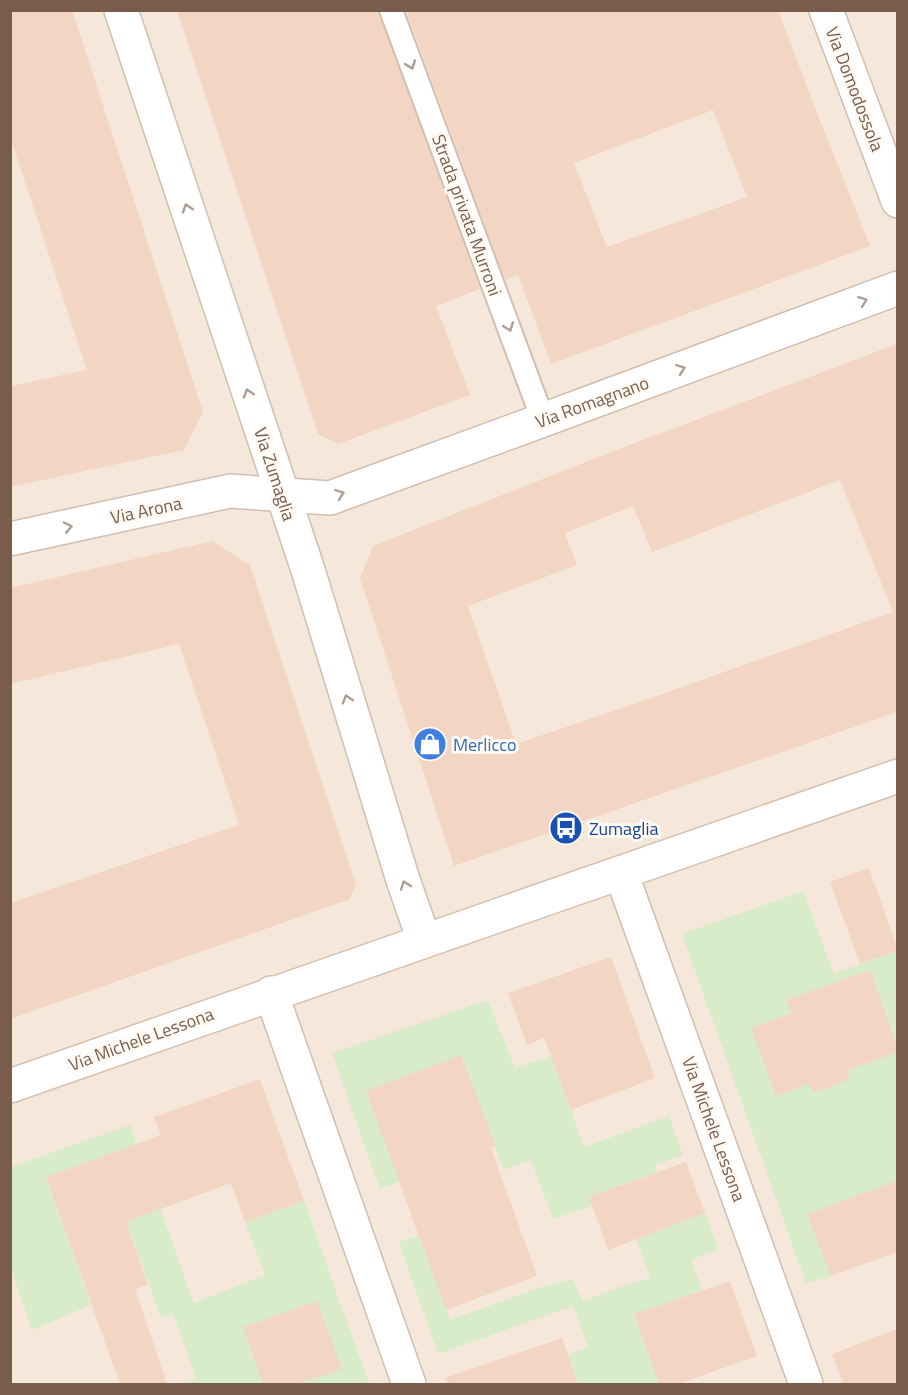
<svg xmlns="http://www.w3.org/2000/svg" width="908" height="1395" font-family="'Titillium Web',sans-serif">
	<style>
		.residential { fill: #f5e8da }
		.green { fill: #d8ecc9 }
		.building { fill: #f3d5c3; fill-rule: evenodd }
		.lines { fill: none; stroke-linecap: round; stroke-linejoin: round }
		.lane-casing { stroke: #d1beb0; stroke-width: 26 }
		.street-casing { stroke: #d1beb0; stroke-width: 36 }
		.secondary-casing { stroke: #d6c0b0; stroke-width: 36 }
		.lane { stroke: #fff; stroke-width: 22 }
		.street { stroke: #fff; stroke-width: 33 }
		.secondary { stroke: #fff; stroke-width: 33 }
		.oneway { stroke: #af9d94 }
		.labels { text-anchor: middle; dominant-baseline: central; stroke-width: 6; stroke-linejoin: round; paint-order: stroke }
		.street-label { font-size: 18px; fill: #7a5c4d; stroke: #fffaf3 }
		.shop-label { font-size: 18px; fill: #366cbe; stroke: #fffaf3; text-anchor: start }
		.transit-label { font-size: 18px; fill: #164399; stroke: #fffaf3; text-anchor: start }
	</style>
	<rect width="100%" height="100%" fill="#fdf6ec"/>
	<rect class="residential" x="11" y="11" width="886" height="1373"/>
	<g class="green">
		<path d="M803 891 834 974 897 951V1181L808 1214 831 1276 806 1283 682 934Z"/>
		<path d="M488 1000 515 1068 551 1056 584 1147 669 1116 683 1155 655 1165 657 1172 589 1197 592 1206 553 1219 531 1160 504 1170 461 1056 366 1091 400 1181 380 1189 332 1053Z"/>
		<path d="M130 1125 194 1303 265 1275 245 1222 304 1201 369 1384H180L196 1378 173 1314 161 1318 103 1156 46 1177 91 1305 32 1330 11 1268 10 1167Z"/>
		<path d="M705 1213 718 1249 691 1260 702 1290 634 1315 659 1384H578L568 1355 588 1347 573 1306 438 1354 399 1242 419 1236 450 1320 541 1287 573 1279 583 1301 617 1288 650 1278 636 1239Z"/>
	</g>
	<g class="building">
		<path d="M10 10H72L203 412 184 450 10 487V386L87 370 10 137Z"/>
		<path d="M177 10H378L480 289 436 306 470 395 338 444 318 434Z"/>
		<path d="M406 10H778L817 113 870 246 551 364 518 275 505 280ZM713 110 747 197 607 247 574 163Z"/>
		<path d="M897 344V712L454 866 360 578 373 546 611 452ZM840 480 893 612 637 703 516 744 468 606 577 565 565 533 633 506 652 552Z"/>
		<path d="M212 541 250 565 356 884 350 899 10 1019V903L239 825 179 644 10 684V588Z"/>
		<path d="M869 868 897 947V951L860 964 830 882Z"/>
		<path d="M611 957 655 1078 571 1110 544 1038 527 1045 508 993Z"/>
		<path d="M870 970 897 1045V1052L847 1071 850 1079 813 1093 809 1084 776 1096 751 1028 792 1013 786 1000Z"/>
		<path d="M461 1055 496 1146 491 1148 537 1276 446 1310 366 1091Z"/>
		<path d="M260 1079 304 1201 245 1222 231 1183 126 1222 148 1285 135 1289 167 1384H120L46 1177 161 1135 154 1117Z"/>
		<path d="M686 1162 705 1213 608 1250 589 1197Z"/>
		<path d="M897 1181V1252L831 1276 807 1214Z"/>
		<path d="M730 1281 757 1356 678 1384H659L634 1314Z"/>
		<path d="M317 1301 342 1369 298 1384H263L243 1327Z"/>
		<path d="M897 1329V1384H843L832 1354Z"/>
		<path d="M562 1338 578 1384H447L445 1378Z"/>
	</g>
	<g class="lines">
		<defs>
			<path id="lane" d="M391 10 543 420"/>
			<g id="street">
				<path d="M121 10 308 570 403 880 424 940"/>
				<path d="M826 10 898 201"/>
				<path d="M10 539 230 491 330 498 543 420 898 288"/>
				<path d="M621 873 806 1384"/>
				<path d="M271 993 409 1384"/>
			</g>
			<path id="secondary" d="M10 1086C306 981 602 880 898 776"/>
		</defs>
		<use href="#lane" class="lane-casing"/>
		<use href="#street" class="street-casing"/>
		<use href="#secondary" class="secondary-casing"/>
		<use href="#lane" class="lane"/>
		<use href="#street" class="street"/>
		<use href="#secondary" class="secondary"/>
	</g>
	<defs><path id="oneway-chevron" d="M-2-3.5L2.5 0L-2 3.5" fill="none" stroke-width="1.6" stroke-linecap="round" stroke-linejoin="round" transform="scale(1.5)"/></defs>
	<g class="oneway">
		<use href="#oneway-chevron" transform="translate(411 65) rotate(70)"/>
		<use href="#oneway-chevron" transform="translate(187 208) rotate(-108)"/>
		<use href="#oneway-chevron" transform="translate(863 301) rotate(-20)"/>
		<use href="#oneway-chevron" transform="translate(509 327) rotate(70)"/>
		<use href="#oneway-chevron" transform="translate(681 369) rotate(-20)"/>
		<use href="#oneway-chevron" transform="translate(248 393) rotate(-108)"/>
		<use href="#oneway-chevron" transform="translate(340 494) rotate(-20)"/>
		<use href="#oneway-chevron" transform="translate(68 527) rotate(-12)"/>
		<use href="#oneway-chevron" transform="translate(347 699) rotate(-107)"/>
		<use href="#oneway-chevron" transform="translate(405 885) rotate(-109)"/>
	</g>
	<defs>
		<symbol id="shop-disc" viewBox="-11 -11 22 22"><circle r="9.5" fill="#3f7fe0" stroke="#fffaf3"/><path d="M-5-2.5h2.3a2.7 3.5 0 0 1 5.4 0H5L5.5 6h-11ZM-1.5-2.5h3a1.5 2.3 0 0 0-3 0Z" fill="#fff"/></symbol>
		<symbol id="bus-disc" viewBox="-11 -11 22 22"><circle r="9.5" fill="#1a4fb4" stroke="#fffaf3"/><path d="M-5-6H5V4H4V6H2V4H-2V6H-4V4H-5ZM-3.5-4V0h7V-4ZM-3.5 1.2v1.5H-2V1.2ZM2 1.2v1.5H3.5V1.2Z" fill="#fff"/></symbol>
	</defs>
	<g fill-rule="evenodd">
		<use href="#shop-disc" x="411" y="725" width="38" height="38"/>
		<use href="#bus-disc" x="547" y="809" width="38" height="38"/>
	</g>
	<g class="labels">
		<g class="street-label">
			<text transform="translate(855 89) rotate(69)">Via Domodossola</text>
			<text transform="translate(467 215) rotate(70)">Strada privata Murroni</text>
			<text transform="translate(592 402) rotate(-20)">Via Romagnano</text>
			<text transform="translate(275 474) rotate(72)">Via Zumaglia</text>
			<text transform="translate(146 510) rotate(-12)">Via Arona</text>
			<text transform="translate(141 1039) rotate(-20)">Via Michele Lessona</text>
			<text transform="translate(714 1129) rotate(70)">Via Michele Lessona</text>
		</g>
		<g class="shop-label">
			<text x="453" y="744">Merlicco</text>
		</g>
		<g class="transit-label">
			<text x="589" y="828">Zumaglia</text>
		</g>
	</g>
	<rect width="908" height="1395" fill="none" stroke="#7a5c4d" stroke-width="24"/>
</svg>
